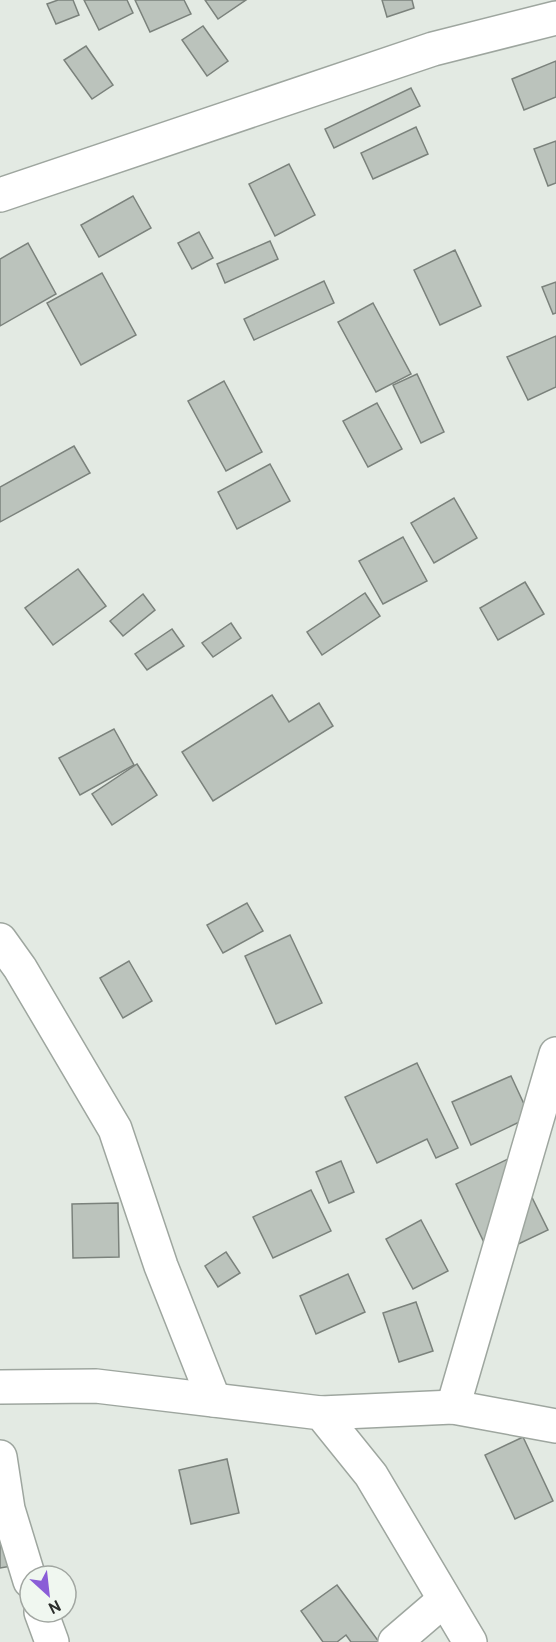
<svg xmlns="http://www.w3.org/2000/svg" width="556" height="1642" font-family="Overpass,sans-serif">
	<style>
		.building { fill: #bbc3bc; stroke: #7b827c; stroke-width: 1.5 }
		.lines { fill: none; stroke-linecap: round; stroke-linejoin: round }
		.minor-casing { stroke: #9ea69f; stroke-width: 36 }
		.tertiary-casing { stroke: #9ea69f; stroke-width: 36 }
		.minor { stroke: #fff; stroke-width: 33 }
		.tertiary { stroke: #fff; stroke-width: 33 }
	</style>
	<rect width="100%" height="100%" fill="#e3eae3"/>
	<g class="building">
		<path d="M58 0H73L79 15 56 24 47 4Z"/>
		<path d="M84 0H127L133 13 99 30Z"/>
		<path d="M135 0H184L191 14 150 32Z"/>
		<path d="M205 0H246L218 19Z"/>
		<path d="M382 0H412L414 8 387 17Z"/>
		<path d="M203 26 228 61 207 76 182 40Z"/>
		<path d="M86 46 113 85 92 99 64 60Z"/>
		<path d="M556 61V97L524 110 512 79Z"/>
		<path d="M411 88 420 106 334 148 325 129Z"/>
		<path d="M416 127 428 154 373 179 361 153Z"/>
		<path d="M556 141V183L548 186 534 149Z"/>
		<path d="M289 164 315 215 275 236 249 184Z"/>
		<path d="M133 196 151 228 99 257 81 225Z"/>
		<path d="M199 232 213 258 192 269 178 243Z"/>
		<path d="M270 241 278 259 225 283 217 264Z"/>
		<path d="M28 243 56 294 0 326V259Z"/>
		<path d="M455 250 481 306 440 325 414 270Z"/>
		<path d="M102 273 136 335 81 365 47 303Z"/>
		<path d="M324 281 334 303 254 340 244 319Z"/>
		<path d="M556 282V313L553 314 542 287Z"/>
		<path d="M373 303 411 374 376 392 338 322Z"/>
		<path d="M556 336V387L528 400 507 357Z"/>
		<path d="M417 374 444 432 421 443 393 385Z"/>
		<path d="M224 381 262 452 226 471 188 401Z"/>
		<path d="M377 403 402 449 368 467 343 421Z"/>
		<path d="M74 446 90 473 0 522V487Z"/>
		<path d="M270 464 290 501 237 529 218 492Z"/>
		<path d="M454 498 477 538 434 563 411 523Z"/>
		<path d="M403 537 427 581 383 604 359 561Z"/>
		<path d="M78 569 106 606 53 645 25 608Z"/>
		<path d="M525 582 544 614 498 640 480 608Z"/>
		<path d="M365 593 380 616 322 655 307 632Z"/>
		<path d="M143 594 155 610 123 636 110 621Z"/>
		<path d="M231 623 241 638 213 657 202 643Z"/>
		<path d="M172 629 184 646 147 670 135 654Z"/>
		<path d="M272 695 289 722 319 703 333 726 213 801 182 752Z"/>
		<path d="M114 729 134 765 80 795 59 758Z"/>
		<path d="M137 764 157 795 112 825 92 794Z"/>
		<path d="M247 903 263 931 223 953 207 925Z"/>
		<path d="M290 935 322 1003 276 1024 245 956Z"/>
		<path d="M129 961 152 1001 123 1018 100 978Z"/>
		<path d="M417 1063 458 1148 436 1158 427 1139 377 1163 345 1097Z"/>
		<path d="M511 1076 530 1117 471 1145 452 1102Z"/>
		<path d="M512 1157 548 1230 491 1257 456 1184Z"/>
		<path d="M341 1161 354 1192 329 1203 316 1172Z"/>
		<path d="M311 1190 331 1231 273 1258 253 1217Z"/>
		<path d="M118 1203 119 1257 73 1258 72 1204Z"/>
		<path d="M421 1220 448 1271 413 1289 386 1239Z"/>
		<path d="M226 1252 240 1273 218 1287 205 1266Z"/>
		<path d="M348 1274 365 1312 316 1334 300 1296Z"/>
		<path d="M416 1302 433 1351 399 1362 383 1313Z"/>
		<path d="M523 1437 553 1501 515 1519 485 1455Z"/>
		<path d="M227 1459 239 1513 191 1524 179 1470Z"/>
		<path d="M0 1505 12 1566 0 1568Z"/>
		<path d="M337 1585 379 1642H351L346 1635 337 1642H323L301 1611Z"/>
	</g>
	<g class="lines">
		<defs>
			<g id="minor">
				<path d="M0 940 20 968 115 1129 161 1266 214 1400"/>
				<path d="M0 1387 96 1386 321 1413 371 1475 470 1642"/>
				<path d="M453 1407 556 1054"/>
				<path d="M321 1413 453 1407 556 1426"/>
				<path d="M0 1457 8 1509 30 1581"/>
				<path d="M41 1612 52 1642"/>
				<path d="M395 1642 444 1600"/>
			</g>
			<path id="tertiary" d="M0 195 433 49 556 18"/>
		</defs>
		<use href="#minor" class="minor-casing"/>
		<use href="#tertiary" class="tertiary-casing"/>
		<use href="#minor" class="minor"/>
		<use href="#tertiary" class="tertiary"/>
	</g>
	<g transform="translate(48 1594) rotate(153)"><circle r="28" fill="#f0f7f0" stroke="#a1a6a1" stroke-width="1.5"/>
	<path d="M0-4.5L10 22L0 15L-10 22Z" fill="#8a5dd7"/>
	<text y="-9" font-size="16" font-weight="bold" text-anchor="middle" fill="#2a2d2a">N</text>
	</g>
</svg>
